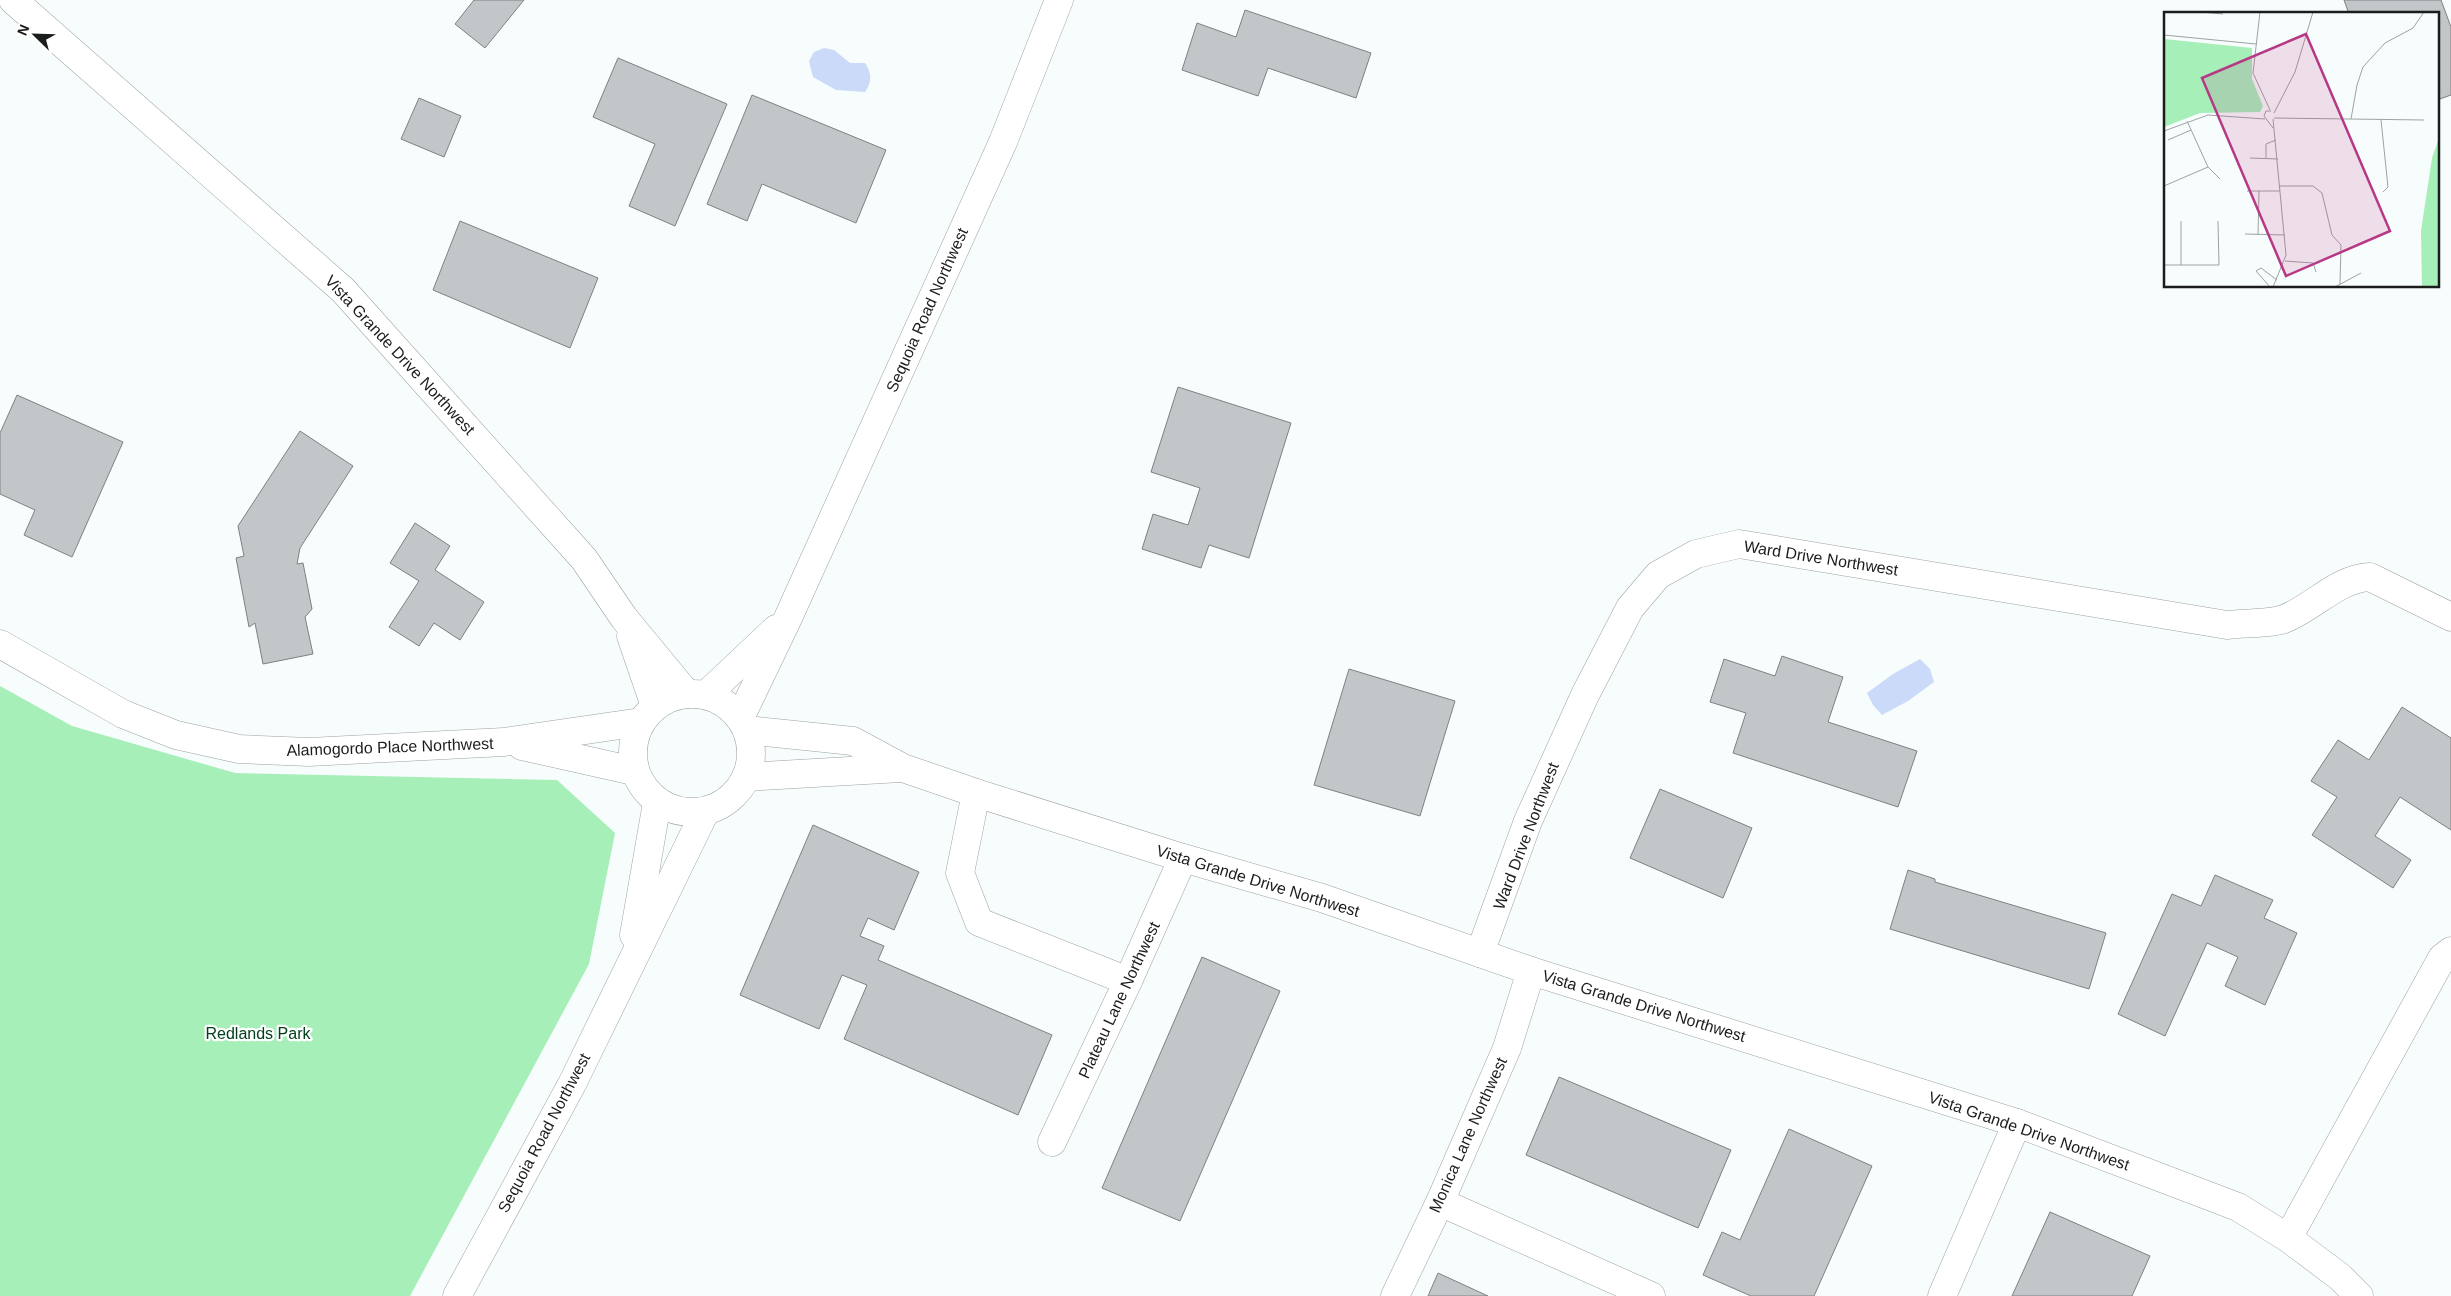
<svg xmlns="http://www.w3.org/2000/svg" width="2451" height="1296" font-family="Helvetica,sans-serif">
	<style>
		.green { fill: #a6efb8 }
		.water { fill: #cadaf8 }
		.building { fill: #c3c6c8; stroke: #7e8182 }
		.lines { fill: none; stroke-linecap: round; stroke-linejoin: round }
		.minor-casing { stroke: #9ea2a3; stroke-width: 29 }
		.minor { stroke: #fff; stroke-width: 28 }
		.labels { text-anchor: middle; dominant-baseline: central; stroke-width: 4.5; stroke-linejoin: round; paint-order: stroke }
		.street-label { font-size: 16px; fill: #1b1c1c; stroke: #fff }
		.park-label { font-size: 16px; fill: #03411d; stroke: #fff }
		.inset-road { fill: none; stroke: #9fa2a2; stroke-width: 1 }
		.view { fill: #b73986; fill-opacity: 0.15; stroke: #b73986; stroke-width: 2.5 }
		.inset-edge { fill: none; stroke: #1b1c1c; stroke-width: 2.5 }
	</style>
	<rect width="100%" height="100%" fill="#f7fcfc"/>
	<path class="green" d="M0 686 72 726 235 773 557 780 615 833 589 964 410 1296H0Z"/>
	<g class="water">
		<path d="M824 48 834 50 850 63H865C872 73 872 82 865 92L836 90 813 77 809 61 814 52Z"/>
		<path d="M1920 659 1930 669 1934 682 1908 701 1882 715 1873 705 1867 693 1893 674Z"/>
	</g>
	<g class="building">
		<path d="M474 0H524L485 48 455 24Z"/>
		<path d="M2344 0H2441L2451 27V95L2437 100V14H2349Z"/>
		<path d="M1245 10 1371 53 1356 98 1268 68 1258 96 1182 70 1197 23 1236 37Z"/>
		<path d="M618 58 727 104 675 226 629 206 655 144 593 117Z"/>
		<path d="M752 95 886 150 856 223 762 184 747 221 707 204Z"/>
		<path d="M419 98 461 116 444 157 401 139Z"/>
		<path d="M460 221 598 278 570 348 433 290Z"/>
		<path d="M1178 387 1291 423 1249 558 1209 545 1201 568 1142 549 1153 514 1188 525 1200 488 1151 472Z"/>
		<path d="M17 395 123 442 72 557 24 535 35 510 0 494V433Z"/>
		<path d="M300 431 353 466 300 548 297 564 303 563 312 609 305 617 313 654 263 664 255 623 249 627 236 558 244 556 238 526Z"/>
		<path d="M415 523 450 546 435 570 484 602 460 640 434 623 419 646 389 627 419 581 390 563Z"/>
		<path d="M1782 656 1843 677 1828 722 1917 751 1898 807 1733 753 1746 713 1710 702 1724 659 1775 676Z"/>
		<path d="M1349 669 1455 701 1420 816 1314 785Z"/>
		<path d="M2402 707 2451 738V830L2400 797 2375 836 2411 860 2393 888 2312 835 2337 797 2311 781 2338 740 2369 760Z"/>
		<path d="M1660 789 1752 828 1723 898 1630 858Z"/>
		<path d="M813 825 919 872 894 930 868 918 860 936 884 946 878 960 1052 1035 1018 1115 844 1039 867 985 842 975 819 1029 740 995Z"/>
		<path d="M1908 870 1935 879V882L2106 933 2089 989 1890 929Z"/>
		<path d="M2215 875 2273 900 2264 918 2297 933 2265 1005 2225 986 2238 957 2207 943 2165 1036 2118 1014 2172 894 2201 906Z"/>
		<path d="M1202 957 1280 991 1180 1221 1102 1188Z"/>
		<path d="M1559 1077 1731 1150 1698 1228 1526 1155Z"/>
		<path d="M1789 1129 1872 1166 1814 1296H1751L1703 1275 1722 1232 1740 1240Z"/>
		<path d="M2050 1212 2150 1256 2132 1296H2012Z"/>
		<path d="M1438 1273 1488 1296H1428Z"/>
	</g>
	<g class="lines">
		<defs>
			<g id="minor">
				<path d="M13 0 343 290 584 559 624 618 686 693"/>
				<path d="M631 636 655 706"/>
				<path d="M0 644 123 714 176 735 239 749 309 752 504 742 641 722"/>
				<circle cx="692" cy="753" r="59"/>
				<path d="M706 695 776 629"/>
				<path d="M740 718 788 618 1003 142 1059 0"/>
				<path d="M747 730 853 741 903 768 976 793 1183 858 1322 898 1531 971 2017 1123 2238 1207 2288 1238 2340 1277 2359 1296"/>
				<path d="M522 746 634 771"/>
				<path d="M746 777 901 768"/>
				<path d="M976 793 960 873 979 922 1128 981"/>
				<path d="M634 935 657 803"/>
				<path d="M1480 953 1528 821 1585 695 1630 608 1658 575 1696 554 1739 544 2227 625C2243 623 2270 624 2284 619 2313 608 2338 578 2370 577L2451 617"/>
				<path d="M1052 1142 1128 981 1183 858"/>
				<path d="M1440 1202 1651 1296"/>
				<path d="M2288 1238 2442 958 2451 951"/>
				<path d="M457 1296 572 1084 705 812"/>
				<path d="M1395 1296 1440 1202 1507 1048 1531 971"/>
				<path d="M1942 1296 2017 1123"/>
			</g>
		</defs>
		<use href="#minor" class="minor-casing"/>
		<use href="#minor" class="minor"/>
	</g>
	<g class="labels">
		<g class="street-label">
			<text transform="translate(927 310) rotate(-66)">Sequoia Road Northwest</text>
			<text transform="translate(400 355) rotate(47)">Vista Grande Drive Northwest</text>
			<text transform="translate(1821 558) rotate(9)">Ward Drive Northwest</text>
			<text transform="translate(390 747) rotate(-2)">Alamogordo Place Northwest</text>
			<text transform="translate(1526 836) rotate(-69)">Ward Drive Northwest</text>
			<text transform="translate(1258 881) rotate(17)">Vista Grande Drive Northwest</text>
			<text transform="translate(1119 1000) rotate(-65)">Plateau Lane Northwest</text>
			<text transform="translate(1644 1006) rotate(17)">Vista Grande Drive Northwest</text>
			<text transform="translate(2029 1131) rotate(19)">Vista Grande Drive Northwest</text>
			<text transform="translate(544 1133) rotate(-62)">Sequoia Road Northwest</text>
			<text transform="translate(1468 1135) rotate(-66)">Monica Lane Northwest</text>
		</g>
		<g class="park-label">
			<text x="258" y="1033">Redlands Park</text>
		</g>
	</g>
	<g transform="translate(2164 12)">
		<rect width="275" height="275" fill="#f7fcfc"/>
		<path d="M0 27 88 36V67L99 94 96 100 36 101 0 115ZM275 126V275H258L257 219 268 146Z" fill="#a6efb8"/>
		<path class="inset-road" d="M36 0 59 2M96 0 89 61 106 98M0 23 92 32M107 99H102L100 104 109 116M110 101 131 60 149 0M110 106 260 108M187 107 193 73 199 55 221 31 249 16 260 0M217 108 224 175 219 180M0 119 44 103 101 107M4 128 27 118M86 146 114 147M102 146V132L112 128M44 155 56 167M0 174 44 155 23 109M116 174H149L158 181 168 223 177 233 176 272M83 179H116M17 209V253M81 222 121 223M94 223 95 179M121 249 149 251 152 260M0 253H55L54 209M106 275 92 259 97 256 113 268M109 275 122 243 109 107M171 275 197 261"/>
		<path class="view" d="M142 22 226 219 122 264 38 66Z"/>
		<rect width="275" height="275" class="inset-edge"/>
	</g>
	<g transform="translate(35 35) rotate(293)" stroke="#ffffff" stroke-width="4" paint-order="stroke">
	<path d="M0-4L9 19L0 12L-9 19Z" fill="#1b1c1c"/>
	<text y="-8" font-size="14" font-weight="bold" text-anchor="middle" fill="#1b1c1c">N</text>
	</g>
</svg>
